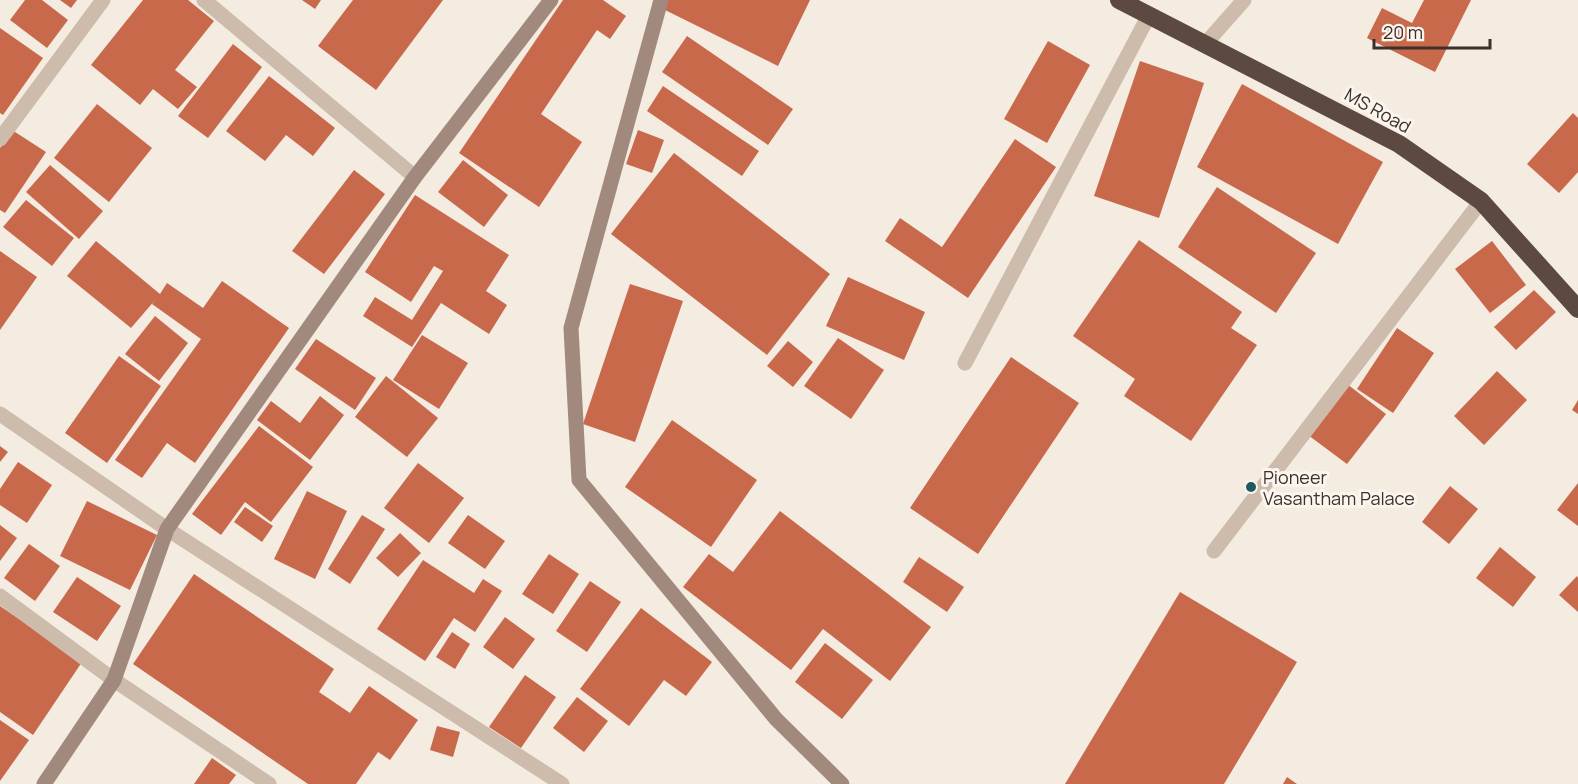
<svg xmlns="http://www.w3.org/2000/svg" width="1578" height="784" font-family="Manrope,sans-serif">
	<style>
		.building { fill: #c8694b }
		.lines { fill: none; stroke-linecap: round; stroke-linejoin: round }
		.lane { stroke: #cdbbac; stroke-width: 15 }
		.street { stroke: #cdbbac; stroke-width: 15 }
		.secondary { stroke: #a18a7d; stroke-width: 15 }
		.highway { stroke: #5c4a42; stroke-width: 18 }
		.poi-dot { fill: #1f5a5e; stroke: #fbf5ee; stroke-width: 2 }
		.labels { text-anchor: middle; dominant-baseline: central; stroke-width: 6; stroke-linejoin: round; paint-order: stroke }
		.street-label { font-size: 18px; fill: #3b302b; stroke: #fbf5ee }
		.poi-label { font-size: 18px; fill: #3b302b; stroke: #fbf5ee; text-anchor: start }
	</style>
	<rect width="100%" height="100%" fill="#f4ebe1"/>
	<g class="building">
		<path d="M25 0H42L68 20 47 48 10 20Z"/>
		<path d="M60 0H77L71 8Z"/>
		<path d="M143 0H188L214 21 175 70 197 87 178 109 153 89 140 105 91 65Z"/>
		<path d="M302 0H321L315 9Z"/>
		<path d="M353 0H443L376 90 318 46Z"/>
		<path d="M563 0H603L626 16 610 39 597 30 541 114 582 142 539 207 459 153Z"/>
		<path d="M665 0H810L778 66 661 8Z"/>
		<path d="M1424 0H1471L1435 72 1367 38 1382 8 1412 23Z"/>
		<path d="M0 28 43 58 3 115 0 113Z"/>
		<path d="M687 36 793 109 768 145 662 72Z"/>
		<path d="M1048 41 1090 65 1047 143 1004 119Z"/>
		<path d="M233 44 262 67 208 138 178 116Z"/>
		<path d="M1140 61 1204 83 1159 218 1094 196Z"/>
		<path d="M269 76 335 128 313 156 286 135 265 161 226 131Z"/>
		<path d="M1242 84 1383 162 1338 244 1197 167Z"/>
		<path d="M663 86 759 151 742 176 647 111Z"/>
		<path d="M97 104 152 148 109 202 54 158Z"/>
		<path d="M1573 113 1578 118V172L1559 193 1527 164Z"/>
		<path d="M12 130 46 152 5 213 0 210V148Z"/>
		<path d="M638 130 664 140 652 173 626 164Z"/>
		<path d="M1015 139 1056 167 968 298 885 241 900 218 942 247Z"/>
		<path d="M674 153 830 274 767 355 611 234Z"/>
		<path d="M463 160 508 195 484 227 438 192Z"/>
		<path d="M50 165 103 211 79 239 26 192Z"/>
		<path d="M354 170 385 194 324 274 292 251Z"/>
		<path d="M1217 187 1316 253 1276 313 1178 247Z"/>
		<path d="M415 195 509 255 486 291 507 305 489 334 441 303 412 347 363 316 375 297 412 320 443 271 434 266 411 302 365 272Z"/>
		<path d="M26 200 74 238 52 266 3 227Z"/>
		<path d="M1139 240 1242 312 1231 328 1257 345 1191 441 1124 396 1135 379 1073 336Z"/>
		<path d="M96 241 160 294 167 283 203 308 222 281 289 328 195 463 167 443 142 478 115 460 201 339 152 304 156 299 131 328 67 276Z"/>
		<path d="M1492 241 1526 285 1490 313 1455 269Z"/>
		<path d="M0 251 37 277 0 330Z"/>
		<path d="M848 277 925 312 904 360 826 326Z"/>
		<path d="M630 284 683 301 635 442 583 424Z"/>
		<path d="M1534 290 1556 312 1516 350 1494 327Z"/>
		<path d="M155 316 188 343 159 381 125 354Z"/>
		<path d="M1397 328 1434 353 1393 413 1357 389Z"/>
		<path d="M422 335 468 363 439 409 393 380Z"/>
		<path d="M838 338 884 370 851 419 804 386Z"/>
		<path d="M316 339 376 378 355 410 295 369Z"/>
		<path d="M788 341 813 362 793 387 767 366Z"/>
		<path d="M119 356 161 386 107 463 65 433Z"/>
		<path d="M1011 357 1079 403 978 554 910 508Z"/>
		<path d="M1497 371 1527 400 1484 445 1454 416Z"/>
		<path d="M386 376 438 418 407 457 355 417Z"/>
		<path d="M1347 384 1386 414 1347 464 1308 435Z"/>
		<path d="M320 396 344 415 310 460 257 420 271 401 300 423Z"/>
		<path d="M1578 400V414L1572 410Z"/>
		<path d="M672 420 757 480 711 547 625 487Z"/>
		<path d="M259 426 313 467 271 522 245 502 221 535 192 514Z"/>
		<path d="M0 446 8 452 0 462Z"/>
		<path d="M18 462 52 485 27 523 0 505V489Z"/>
		<path d="M418 463 464 498 429 543 384 508Z"/>
		<path d="M1578 483V526L1557 510Z"/>
		<path d="M1450 486 1478 509 1449 544 1422 522Z"/>
		<path d="M307 491 347 511 315 579 274 559Z"/>
		<path d="M87 501 157 535 130 590 60 556Z"/>
		<path d="M245 507 273 526 262 542 234 522Z"/>
		<path d="M780 511 931 627 890 681 823 629 791 670 683 587 709 554 733 572Z"/>
		<path d="M362 515 385 529 350 584 328 569Z"/>
		<path d="M468 515 505 541 485 569 448 543Z"/>
		<path d="M0 525 17 538 0 561Z"/>
		<path d="M400 533 421 553 398 577 376 558Z"/>
		<path d="M29 544 60 566 35 601 4 578Z"/>
		<path d="M1500 547 1536 577 1513 607 1476 578Z"/>
		<path d="M549 554 579 574 553 614 522 594Z"/>
		<path d="M919 557 964 587 947 612 903 582Z"/>
		<path d="M423 560 474 593 483 579 502 591 475 632 454 618 425 661 377 629Z"/>
		<path d="M194 574 334 669 319 692 350 713 369 686 418 720 390 760 378 752 356 784H308L133 664Z"/>
		<path d="M1577 576 1578 578V612L1559 595Z"/>
		<path d="M77 577 121 606 97 641 53 612Z"/>
		<path d="M590 581 621 602 587 652 556 631Z"/>
		<path d="M1180 592 1297 662 1224 784H1065Z"/>
		<path d="M0 606 82 662 33 735 0 712Z"/>
		<path d="M641 608 712 662 686 696 664 680 629 726 580 689Z"/>
		<path d="M505 617 535 639 513 669 483 647Z"/>
		<path d="M452 632 470 644 455 669 436 657Z"/>
		<path d="M825 643 873 680 842 719 795 682Z"/>
		<path d="M525 675 556 697 521 748 489 727Z"/>
		<path d="M577 697 608 721 584 752 553 728Z"/>
		<path d="M0 720 29 740 0 781Z"/>
		<path d="M437 726 460 732 453 757 430 750Z"/>
		<path d="M212 758 236 775 229 784H194Z"/>
		<path d="M1287 777 1297 784H1283Z"/>
	</g>
	<g class="lines">
		<path class="lane" d="M1214 551 1481 201"/>
		<g class="street">
			<path d="M204 0 415 177"/>
			<path d="M1206 43 1244 0"/>
			<path d="M0 139 103 0"/>
			<path d="M965 363 1148 17"/>
			<path d="M0 414 167 529 562 784"/>
			<path d="M0 596 114 680 269 784"/>
		</g>
		<g class="secondary">
			<path d="M661 0 571 328 579 480 776 719 842 784"/>
			<path d="M44 784 114 680 167 529 415 177 551 0"/>
		</g>
		<path class="highway" d="M1119 0 1399 144 1481 201 1578 309"/>
	</g>
	<circle class="poi-dot" cx="1251" cy="487" r="6"/>
	<g class="labels">
		<g class="street-label">
			<text transform="translate(1378 110) rotate(29)">MS Road</text>
		</g>
		<g class="poi-label">
			<text x="1263" y="477">Pioneer<tspan x="1263" dy="21">Vasantham Palace</tspan></text>
		</g>
	</g>
	<path d="M1374 39v9h116v-9" fill="none" stroke="#3b302b" stroke-width="3"/>
	<text x="1383" y="39" font-size="18" fill="#3b302b" stroke="#fbf5ee" stroke-width="4.5" paint-order="stroke">20 m</text>
</svg>
